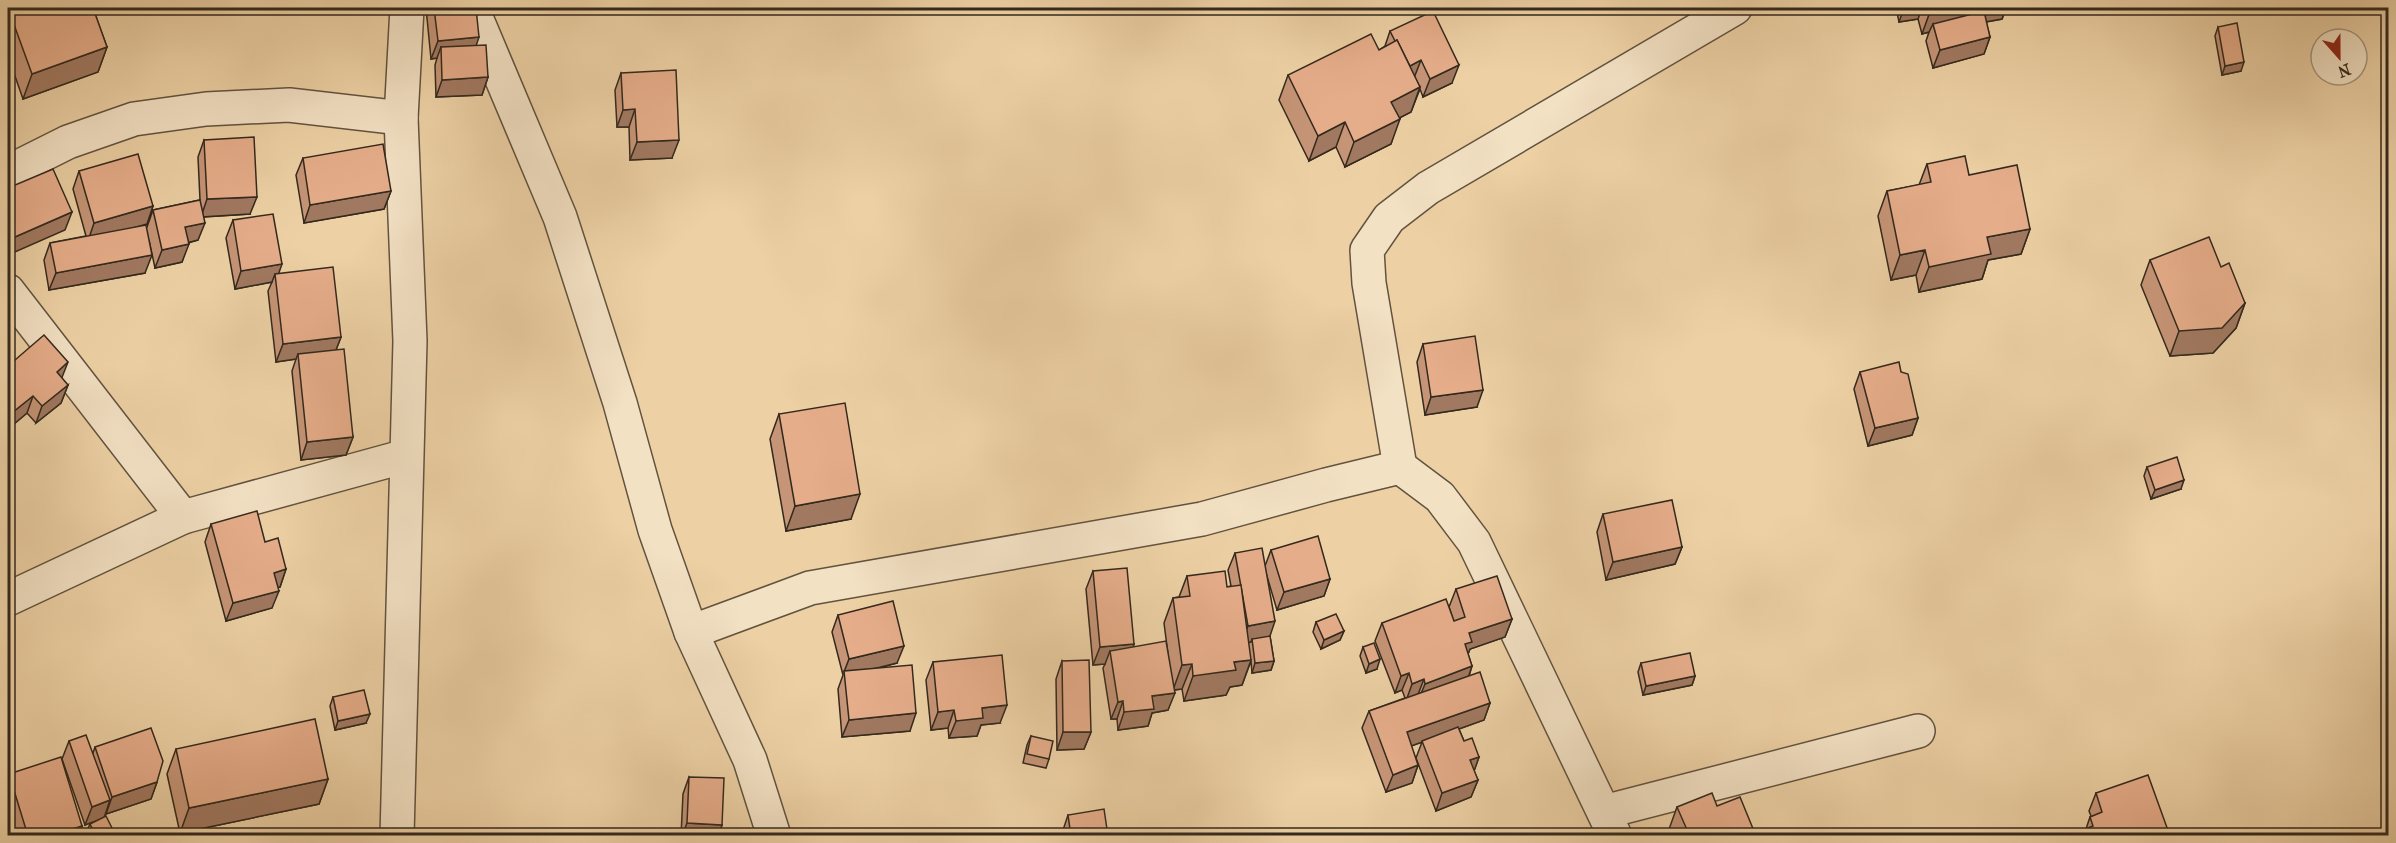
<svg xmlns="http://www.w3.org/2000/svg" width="2396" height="843" font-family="'IM FELL French Canon',serif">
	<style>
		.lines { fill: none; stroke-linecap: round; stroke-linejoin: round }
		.minor-casing { stroke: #62533f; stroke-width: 36 }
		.minor { stroke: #f3e1c4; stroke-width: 33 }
		.wall { fill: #c69577; stroke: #33291d; stroke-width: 1.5 }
		.shaded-wall { fill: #a17961; stroke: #33291d; stroke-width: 1.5 }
		.building { fill: #e6ad8a; stroke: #33291d; stroke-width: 1.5 }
	</style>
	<rect width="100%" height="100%" fill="#edd1a5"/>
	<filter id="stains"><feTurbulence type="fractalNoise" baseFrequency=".00333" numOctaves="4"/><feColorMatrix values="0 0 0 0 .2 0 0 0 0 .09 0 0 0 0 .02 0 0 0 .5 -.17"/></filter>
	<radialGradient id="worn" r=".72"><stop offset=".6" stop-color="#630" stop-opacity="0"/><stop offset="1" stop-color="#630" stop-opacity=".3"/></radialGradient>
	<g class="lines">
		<defs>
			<g id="minor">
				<path d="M472 8 560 217 620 403 655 530 691 632 750 760 774 836"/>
				<path d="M8 172 68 142 134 119 206 109 289 105 401 118"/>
				<path d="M8 291 183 517"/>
				<path d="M1400 467 1369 283 1367 250 1389 218 1428 188 1735 8"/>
				<path d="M8 599 183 517 406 456"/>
				<path d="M691 632 810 588 1202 519 1326 485 1400 467 1440 497 1474 542 1615 836"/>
				<path d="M1604 812 1918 731"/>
				<path d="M397 836 410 341 401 118 407 8"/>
			</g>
		</defs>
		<use href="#minor" class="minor-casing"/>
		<use href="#minor" class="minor"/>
	</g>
	<g class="wall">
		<path d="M8 8H93L107 47 98 72 23 99 8 56Z"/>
		<path d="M426 8H476V46L488 77 482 95 436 97 435 65 437 58 431 59Z"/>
		<path d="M1896 8H2006L2002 19 1986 22 1990 37 1984 54 1933 68 1926 41 1929 32 1922 34 1918 19 1899 22Z"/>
		<path d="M2218 27 2241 71 2222 75 2215 36Z"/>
		<path d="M1390 31 1452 83 1423 97 1420 89 1411 112 1399 118 1391 144 1345 167 1336 147 1309 161 1279 100 1288 75 1379 50 1385 46Z"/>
		<path d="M621 73 672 158 630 160 629 127H617L615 90Z"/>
		<path d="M204 140 250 214 204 217 198 240 188 243 182 262 155 268 149 240 145 273 49 290 44 260 50 243 86 236 73 189 79 171 153 206 147 224 134 227H147L153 210 200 200 198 157Z"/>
		<path d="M303 158 391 191 384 209 304 223 296 175Z"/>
		<path d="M1927 164 1969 175 2030 229 2021 254 1988 260 1982 279 1919 292 1916 275 1891 280 1878 216 1887 191 1919 185Z"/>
		<path d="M233 220 278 273 341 337 336 350 353 437 346 455 301 460 292 371 296 359 276 362 268 291 272 282 235 289 226 238Z"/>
		<path d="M2150 260 2221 267 2245 303 2236 328 2213 353 2170 356 2141 285Z"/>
		<path d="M1423 344 1477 407 1425 415 1417 362Z"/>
		<path d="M8 366 68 385 61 403 36 423 27 413 8 429Z"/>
		<path d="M1860 372H1901L1918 418 1912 435 1868 446 1854 389Z"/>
		<path d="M779 414 851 519 786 531 770 439Z"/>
		<path d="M2147 467 2181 489 2151 499 2144 476Z"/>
		<path d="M1603 514 1682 547 1675 564 1606 580 1597 532Z"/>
		<path d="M211 524 265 542 286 569 280 587H278L272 608 226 621 205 542Z"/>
		<path d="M1271 550 1330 579 1324 596 1277 610 1266 573 1270 636 1274 661 1271 670 1252 673 1251 661 1242 685 1230 687 1226 695 1184 701 1182 689 1174 690 1168 710 1152 713 1148 726 1118 730 1117 719H1111L1103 668 1105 664 1093 665 1086 589 1093 571 1134 644 1133 647 1168 654 1164 623 1173 598 1179 597 1187 576 1227 587 1231 586 1228 570 1235 553 1265 566Z"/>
		<path d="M1456 589 1512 619 1505 637 1470 649 1468 654 1472 666 1469 676 1490 703 1484 720 1459 729 1464 741 1479 757 1474 771 1478 780 1471 797 1436 811 1416 758 1422 742 1411 746 1418 765 1412 783 1386 792 1362 728 1369 711 1405 698 1402 690 1395 693 1375 641 1382 623 1453 619 1449 607Z"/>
		<path d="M838 615 897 663 879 668 910 731 842 737 838 689 843 675 832 632Z"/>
		<path d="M1316 622 1344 631 1340 640 1321 649 1313 632Z"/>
		<path d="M1363 647 1377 669 1366 673 1360 656Z"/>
		<path d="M1062 661 1091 732 1084 749 1057 750 1056 679Z"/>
		<path d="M933 662 1000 723 981 725 977 736 949 738 948 728 931 730 926 680Z"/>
		<path d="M1641 663 1695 676 1692 685 1643 695 1638 672Z"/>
		<path d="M333 697 366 723 335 730 330 706Z"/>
		<path d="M1031 736 1049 759 1046 768 1023 763 1027 745Z"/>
		<path d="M69 741 93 753 95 747 157 782 151 799 106 814V813L104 817 116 836H88L86 833 90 824 97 820 85 825 62 759Z"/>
		<path d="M176 749 328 779 319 804 180 833 167 774Z"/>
		<path d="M9 774 82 826 79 836H16L8 808V777Z"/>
		<path d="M689 777 722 825 718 836H681L683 794Z"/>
		<path d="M2096 793 2170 836H2081L2083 830 2086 829 2090 817 2091 816 2089 811Z"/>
		<path d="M1717 806 1756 836H1669L1668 832 1677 807Z"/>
		<path d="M1068 815 1108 836H1062V833Z"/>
	</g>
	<g class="shaded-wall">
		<path d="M1904 8H1922L1918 19 1899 22Z"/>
		<path d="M1938 8H2006L2002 19 1935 31 1933 24 1929 32 1922 34 1931 9Z"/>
		<path d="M479 37 473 55 441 47 437 58 431 59 438 41Z"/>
		<path d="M1990 37 1984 54 1933 68 1940 50Z"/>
		<path d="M107 47 98 72 23 99 32 74Z"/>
		<path d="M1421 60 1414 78 1408 67Z"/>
		<path d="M2244 62 2241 71 2222 75 2225 66Z"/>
		<path d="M1459 65 1452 83 1423 97 1430 79Z"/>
		<path d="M488 77 482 95 436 97 442 80Z"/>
		<path d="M1420 87 1411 112 1382 127 1391 102Z"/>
		<path d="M635 109 629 127H617L623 110Z"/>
		<path d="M1400 119 1391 144 1345 167 1354 142Z"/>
		<path d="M1345 122 1336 147 1309 161 1318 136Z"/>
		<path d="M679 140 672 158 630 160 637 142Z"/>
		<path d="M391 191 384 209 304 223 310 205Z"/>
		<path d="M257 197 250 214 201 217 207 199Z"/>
		<path d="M153 206 147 224 88 241 94 223Z"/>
		<path d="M72 212 65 230 8 255V240Z"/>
		<path d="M205 223 198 240 179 245 185 227Z"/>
		<path d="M2030 229 2021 254 1988 260 1982 279 1919 292 1929 267 1987 237Z"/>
		<path d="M189 244 182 262 155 268 162 250Z"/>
		<path d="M1925 250 1916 275 1891 280 1900 255Z"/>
		<path d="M152 255 145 273 49 290 56 273Z"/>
		<path d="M282 264 276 281 275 274 272 282 235 289 241 271Z"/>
		<path d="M2245 303 2236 328 2213 353 2170 356 2179 331Z"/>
		<path d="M341 337 334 355 298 354 296 359 276 362 283 344Z"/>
		<path d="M68 362 61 380 57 372Z"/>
		<path d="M68 385 61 403 36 423 42 406Z"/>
		<path d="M1483 390 1477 407 1425 415 1431 397Z"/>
		<path d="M33 396 27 413 8 429 13 412Z"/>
		<path d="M1918 418 1912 435 1868 446 1875 428Z"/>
		<path d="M353 437 346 455 301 460 307 442Z"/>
		<path d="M2184 480 2181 489 2151 499 2155 490Z"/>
		<path d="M860 494 851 519 786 531 795 506Z"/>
		<path d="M1682 547 1675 564 1606 580 1613 562Z"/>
		<path d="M286 569 280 587 267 590 274 573Z"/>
		<path d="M1330 579 1324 596 1277 610 1284 592Z"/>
		<path d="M279 591 272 608 226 621 233 603Z"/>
		<path d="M1512 619 1505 637 1470 649 1466 659 1458 662 1469 633Z"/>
		<path d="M1275 621 1269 639H1252L1251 642 1241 644 1248 626Z"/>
		<path d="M1344 631 1340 640 1321 649 1324 640Z"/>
		<path d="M1134 644 1128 661 1110 651 1105 664 1093 665 1100 647Z"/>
		<path d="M904 646 897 663 845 676 844 672 849 659Z"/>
		<path d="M1380 659 1377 669 1366 673 1369 664Z"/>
		<path d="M1251 660 1242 685 1230 687 1226 695 1184 701 1193 676 1234 662Z"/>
		<path d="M1274 661 1271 670 1252 673 1255 663Z"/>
		<path d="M1192 664 1182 689 1173 690 1182 665Z"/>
		<path d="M1472 666 1466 684 1418 701 1425 684Z"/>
		<path d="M1409 673 1402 690 1395 693 1401 676Z"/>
		<path d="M1695 676 1692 685 1643 695 1646 686Z"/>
		<path d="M1424 679 1417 697 1406 701 1412 684Z"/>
		<path d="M1175 693 1168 710 1152 713 1148 726 1118 730 1124 712 1152 696Z"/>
		<path d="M1123 701 1117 719H1111L1118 702Z"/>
		<path d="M1490 703 1484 720 1400 750 1407 732Z"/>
		<path d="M1007 705 1000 723 981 725 977 736 949 738 956 721 982 708Z"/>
		<path d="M954 710 948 728 931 730 938 712Z"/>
		<path d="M916 713 910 731 842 737 849 720Z"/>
		<path d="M370 714 366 723 335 730 338 721Z"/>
		<path d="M1063 732H1091L1084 749 1057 750Z"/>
		<path d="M1479 757 1473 774 1470 760Z"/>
		<path d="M1418 765 1412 783 1386 792 1393 775Z"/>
		<path d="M328 779 319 804 180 833 189 808Z"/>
		<path d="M1478 780 1471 797 1436 811 1442 793Z"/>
		<path d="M157 782 151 799 106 814 112 797Z"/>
		<path d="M110 800 104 818 85 825 92 807Z"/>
		<path d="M687 823 722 825 718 836H682Z"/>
		<path d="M82 826 79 836H50Z"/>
	</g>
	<g class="building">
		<path d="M8 8H93L107 47 32 74Z"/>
		<path d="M434 8H476L479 37 438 41Z"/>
		<path d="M1433 11 1459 65 1430 79 1421 60 1410 66 1397 40 1395 41 1390 31Z"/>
		<path d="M1984 11 1990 37 1940 50 1933 24Z"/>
		<path d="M2237 23 2244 62 2225 66 2218 27Z"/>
		<path d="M1371 34 1379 50 1397 40 1420 87 1391 102 1400 119 1354 142 1345 122 1318 136 1288 75Z"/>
		<path d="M486 45 488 77 442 80 441 47Z"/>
		<path d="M676 70 679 140 637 142 635 109 623 110 621 73Z"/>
		<path d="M254 137 257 197 207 199 204 140Z"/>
		<path d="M383 144 391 191 310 205 303 158Z"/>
		<path d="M138 154 153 206 94 223 79 171Z"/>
		<path d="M1965 156 1969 175 2017 165 2030 229 1987 237 1991 254 1929 267 1925 250 1900 255 1887 191 1931 182 1927 164Z"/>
		<path d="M53 169 72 212 8 240V188Z"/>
		<path d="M200 200 205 223 185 227 189 244 162 250 153 210Z"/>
		<path d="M273 214 282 264 241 271 233 220Z"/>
		<path d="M146 225 152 255 56 273 50 243Z"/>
		<path d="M2209 237 2221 267 2229 263 2245 303 2222 328 2179 331 2150 260Z"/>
		<path d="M333 267 341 337 283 344 275 274Z"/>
		<path d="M44 335 68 362 57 372 68 385 42 406 33 396 13 412 8 406V366Z"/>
		<path d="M1475 336 1483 390 1431 397 1423 344Z"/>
		<path d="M344 349 353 437 307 442 298 354Z"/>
		<path d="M1899 362 1901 372 1908 374 1918 418 1875 428 1860 372Z"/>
		<path d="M845 403 860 494 795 506 779 414Z"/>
		<path d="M2177 457 2184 480 2155 490 2147 467Z"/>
		<path d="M1672 500 1682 547 1613 562 1603 514Z"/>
		<path d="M257 511 265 542 278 538 286 569 274 573 279 591 233 603 211 524Z"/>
		<path d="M1318 536 1330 579 1284 592 1271 550Z"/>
		<path d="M1262 548 1275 621 1248 626 1235 553Z"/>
		<path d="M1127 568 1134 644 1100 647 1093 571Z"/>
		<path d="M1225 571 1227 587 1241 585 1251 660 1234 662 1236 670 1193 676 1192 664 1182 665 1173 598 1190 596 1187 576Z"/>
		<path d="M1497 576 1512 619 1469 633 1472 642 1465 644 1472 666 1425 684 1424 679 1412 684 1409 673 1401 676 1382 623 1446 599 1454 621 1465 617 1456 589Z"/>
		<path d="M893 601 904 646 849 659 838 615Z"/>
		<path d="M1336 614 1344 631 1324 640 1316 622Z"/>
		<path d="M1270 636 1274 661 1255 663 1252 639Z"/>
		<path d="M1166 641 1175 693 1152 696 1154 709 1124 712 1123 701 1118 702 1110 651Z"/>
		<path d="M1374 643 1380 659 1369 664 1363 647Z"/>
		<path d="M1690 653 1695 676 1646 686 1641 663Z"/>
		<path d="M1002 655 1007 705 982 708 983 718 956 721 954 710 938 712 933 662Z"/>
		<path d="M1089 660 1091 732H1063L1062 661Z"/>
		<path d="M912 665 916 713 849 720 844 671Z"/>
		<path d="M1480 672 1490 703 1407 732 1418 765 1393 775 1369 711Z"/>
		<path d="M364 690 370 714 338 721 333 697Z"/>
		<path d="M315 719 328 779 189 808 176 749Z"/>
		<path d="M1458 727 1464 741 1472 738 1479 757 1470 760 1478 780 1442 793 1422 741Z"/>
		<path d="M151 728 163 761 157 782 112 797 95 747Z"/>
		<path d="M86 735 110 800 92 807 69 741Z"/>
		<path d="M1031 736 1053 741 1049 759 1027 754Z"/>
		<path d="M61 757 82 826 50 836H28L9 774Z"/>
		<path d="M2148 775 2170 836H2085L2083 830 2093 826 2090 817 2102 812 2096 793Z"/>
		<path d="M689 777 724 778 722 825 687 823Z"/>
		<path d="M1712 793 1717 806 1740 797 1756 836H1678L1688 832 1677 807Z"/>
		<path d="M1104 809 1108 836H1071L1068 815Z"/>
		<path d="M106 816 116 836H96L90 824Z"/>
		<path d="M1379 832 1380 836H1367Z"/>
	</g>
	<rect width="2396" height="843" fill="none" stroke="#edd1a5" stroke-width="30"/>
	<rect x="9" y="9" width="2378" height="825" fill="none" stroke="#33291d" stroke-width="3"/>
	<rect x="15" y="15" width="2366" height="813" fill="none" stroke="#33291d" stroke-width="1.5"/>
	<g transform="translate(2339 57) rotate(159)"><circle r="28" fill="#f3e1c4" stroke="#a69781" stroke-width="1.5"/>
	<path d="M0-4.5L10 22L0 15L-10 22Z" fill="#8f2418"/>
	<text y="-9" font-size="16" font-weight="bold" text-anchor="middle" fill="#33291d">N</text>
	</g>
	<rect width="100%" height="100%" filter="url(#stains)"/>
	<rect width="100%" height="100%" fill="url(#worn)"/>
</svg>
